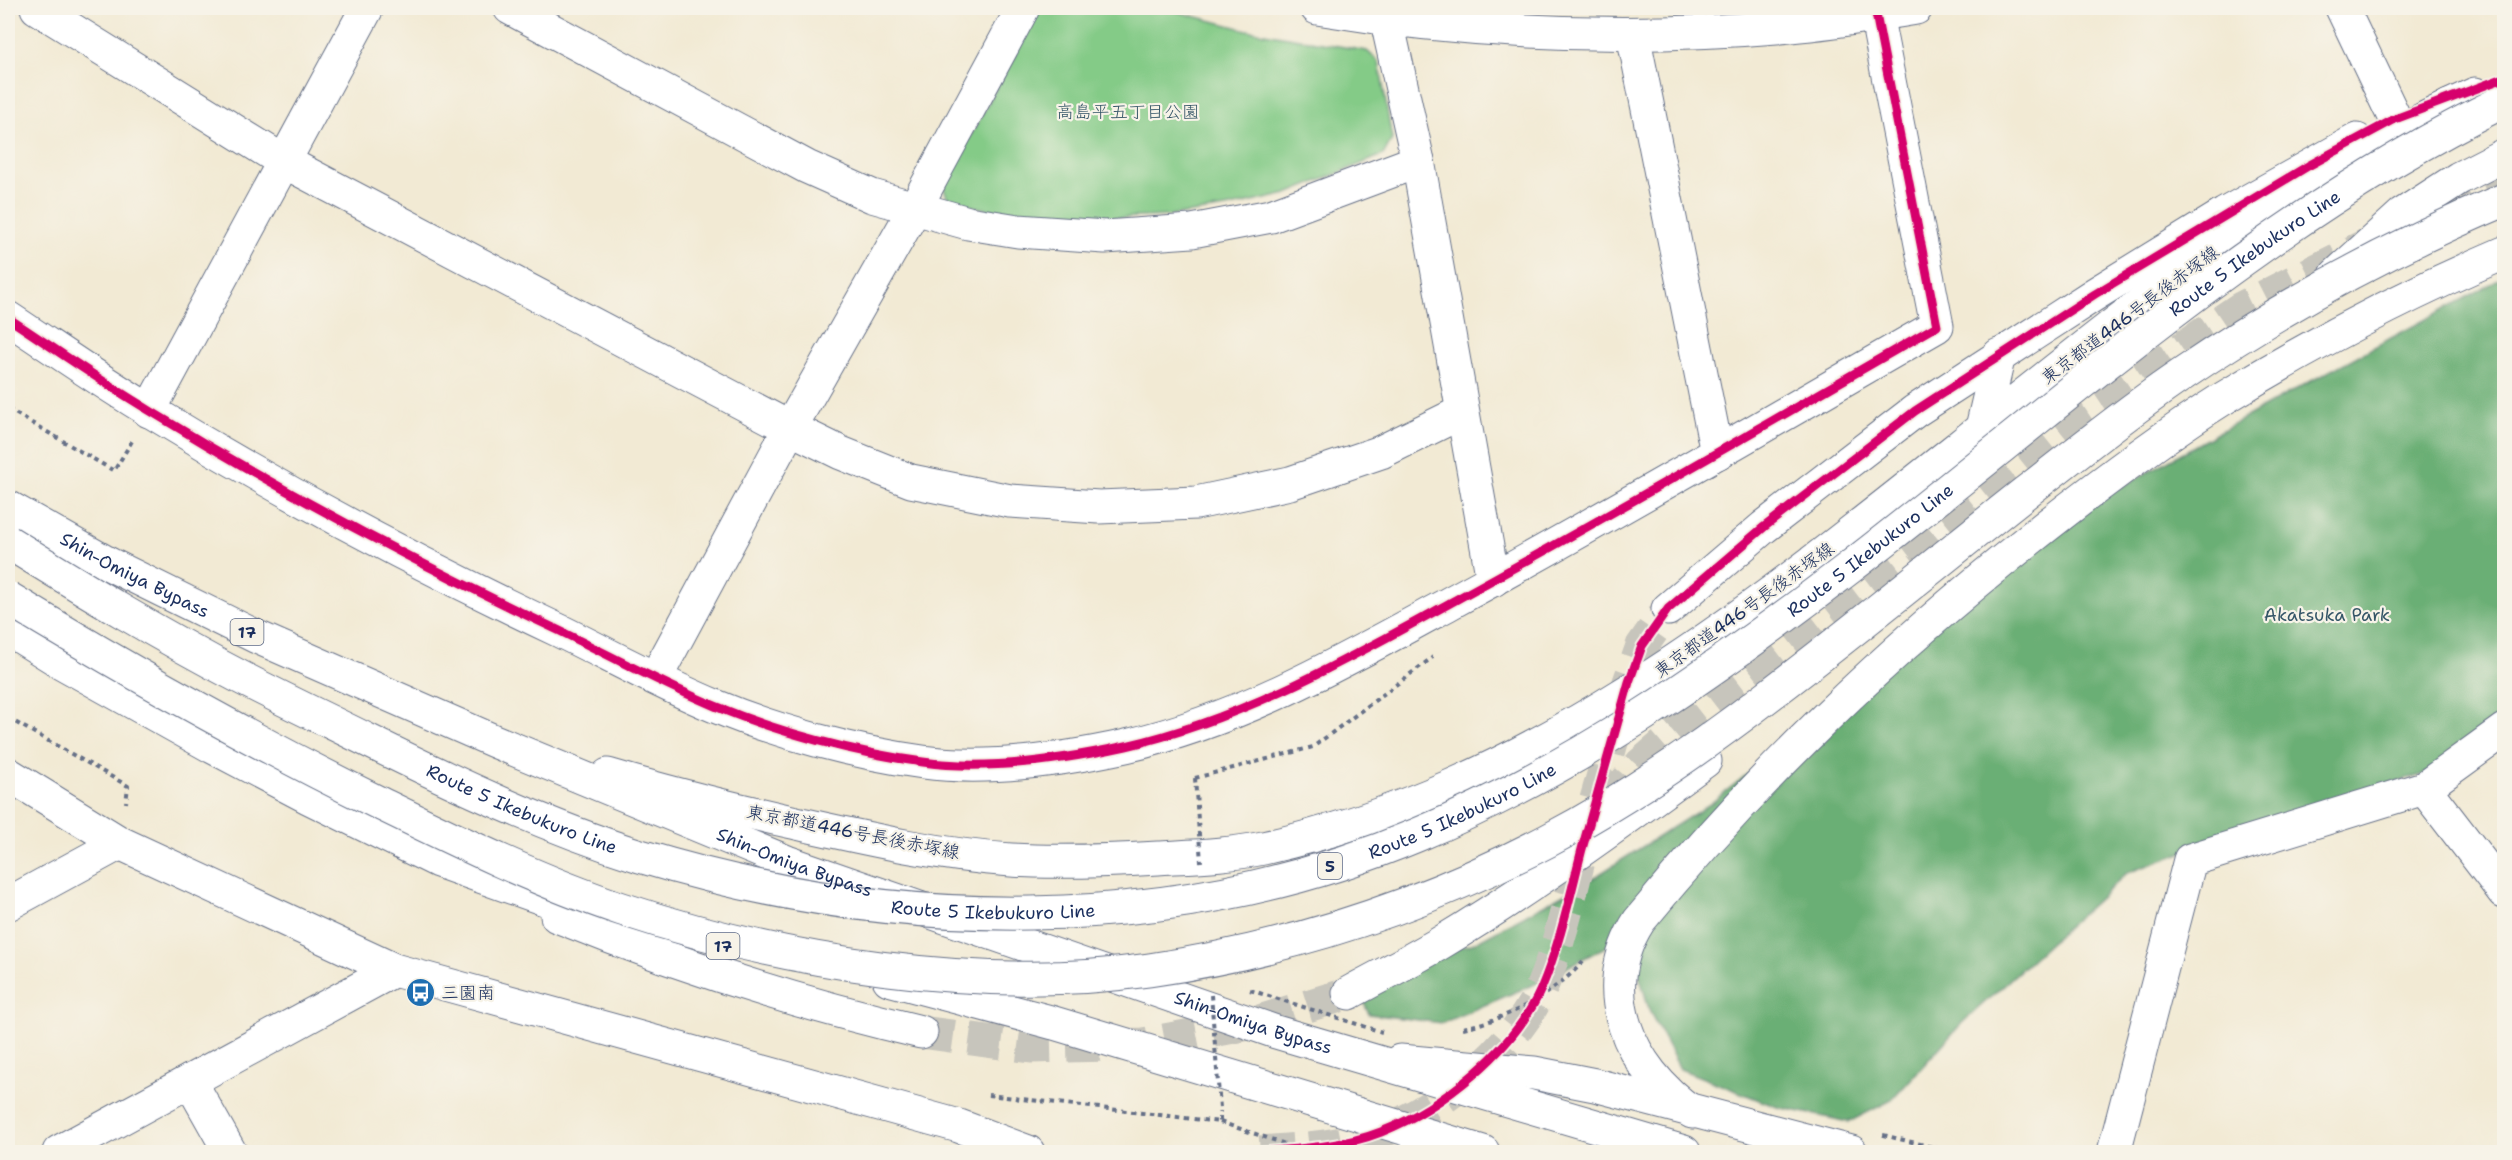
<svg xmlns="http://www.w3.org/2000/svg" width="2512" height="1160" font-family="'Shantell Sans','Klee One',sans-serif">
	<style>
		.green { fill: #84cb87; stroke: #507d72; stroke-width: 1.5 }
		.forest { fill: #6baf74; stroke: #436f69; stroke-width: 1.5 }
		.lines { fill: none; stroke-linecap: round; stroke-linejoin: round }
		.minor-tunnel { stroke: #c7c5bc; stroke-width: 33; stroke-dasharray: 33 16; stroke-linecap: butt }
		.major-tunnel { stroke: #c7c5bc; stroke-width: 33; stroke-dasharray: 33 16; stroke-linecap: butt }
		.minor-casing { stroke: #667087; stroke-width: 35 }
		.major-casing { stroke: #667087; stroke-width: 35 }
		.highway-casing { stroke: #667087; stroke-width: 35 }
		.path { stroke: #667087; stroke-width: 4; stroke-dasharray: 4.5 4.5; stroke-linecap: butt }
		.minor { stroke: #fff; stroke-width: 33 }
		.major { stroke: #fff; stroke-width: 33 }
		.highway { stroke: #fff; stroke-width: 33 }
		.highway-bridge-casing { stroke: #667087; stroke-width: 35; stroke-linecap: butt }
		.path-bridge { stroke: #667087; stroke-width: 4; stroke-dasharray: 4.5 4.5; stroke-linecap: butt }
		.highway-bridge { stroke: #fff; stroke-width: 33 }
		.cycleway-casing { stroke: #f7f3e8; stroke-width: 13 }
		.cycleway { stroke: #d6006c; stroke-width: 9 }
		.labels { text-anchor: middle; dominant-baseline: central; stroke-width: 4.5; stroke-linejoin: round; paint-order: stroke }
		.shield { fill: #f7f3e8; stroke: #5d6a87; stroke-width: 1.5 }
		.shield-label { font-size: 16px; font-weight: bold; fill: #1b2f5e }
		.park-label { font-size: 18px; fill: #355668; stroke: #f7f3e8 }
		.street-label { font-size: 18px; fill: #1b2f5e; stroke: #f7f3e8 }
		.poi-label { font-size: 18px; fill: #1b2f5e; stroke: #f7f3e8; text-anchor: start }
	</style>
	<rect width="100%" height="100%" fill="#f7f3e8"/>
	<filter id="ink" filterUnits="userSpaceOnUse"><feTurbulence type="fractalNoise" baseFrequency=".0167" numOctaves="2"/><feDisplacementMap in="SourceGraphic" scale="12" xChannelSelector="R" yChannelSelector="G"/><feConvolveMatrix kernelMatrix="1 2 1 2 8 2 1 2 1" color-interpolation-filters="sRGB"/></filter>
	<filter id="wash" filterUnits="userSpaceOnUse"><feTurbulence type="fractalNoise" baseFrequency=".008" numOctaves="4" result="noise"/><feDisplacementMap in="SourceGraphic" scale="24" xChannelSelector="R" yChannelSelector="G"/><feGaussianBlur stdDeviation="1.35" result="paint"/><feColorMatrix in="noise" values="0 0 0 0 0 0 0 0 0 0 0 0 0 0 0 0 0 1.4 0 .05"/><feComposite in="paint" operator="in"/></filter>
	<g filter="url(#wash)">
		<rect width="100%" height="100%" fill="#f2ead4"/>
		<path class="green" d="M1040 8H1163L1247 30 1367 51 1379 62 1392 139 1383 155 1287 194 1226 208 1170 216 1113 218H1059L1008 213 949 202 943 186Z"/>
		<path class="forest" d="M2504 277V718L2445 768 2260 824 2127 873 1962 1023 1892 1100 1849 1122 1777 1107 1680 1069 1650 1012 1631 948 1607 946 1537 983 1442 1023 1369 1014 1352 977 1366 969 1472 944 1595 877 1710 804 1928 630 2105 496 2289 393Z"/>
	</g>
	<g filter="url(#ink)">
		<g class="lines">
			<g class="minor-tunnel">
				<path d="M1607 804 1641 764 1678 732 1921 545 2081 416 2241 308 2400 228 2504 181"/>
				<path d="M1260 1152C1299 1149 1343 1147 1381 1132 1442 1108 1514 1050 1541 989 1560 944 1570 896 1582 849 1598 793 1613 738 1629 682L1642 646 1668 609"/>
			</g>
			<path class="major-tunnel" d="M921 1032 1031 1047 1143 1044 1250 1024 1349 993"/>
			<defs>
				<g id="minor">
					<path d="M37 8 283 161 790 428 841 453 911 481 1010 501 1099 507 1196 503 1290 483 1381 452 1462 412"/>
					<path d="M510 8 807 167 872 196 968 223 1018 231 1105 237 1192 231 1271 216 1418 161"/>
					<path d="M1317 8C1472 34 1632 40 1790 26 1832 23 1874 15 1916 8"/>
					<path d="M1384 8 1418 161 1493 580"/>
					<path d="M2342 8 2395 119"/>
					<path d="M1633 34 1717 453"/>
					<path d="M8 318C55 349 103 383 152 412 284 493 420 565 560 631 611 656 662 684 715 706 777 732 856 753 923 762 988 771 1062 760 1126 746 1243 719 1346 660 1450 603 1614 514 1775 419 1937 326L1876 14"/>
					<path d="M149 411 367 8"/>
					<path d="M1982 428 1999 355"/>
					<path d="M1668 609 1764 527 1915 411 2095 294 2225 214 2357 140"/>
					<path d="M656 677 790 428 915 208 1023 8"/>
					<path d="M8 774 120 843 394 970 959 1126 1028 1152"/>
					<path d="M2424 788 2504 892"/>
					<path d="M8 904 120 843"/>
					<path d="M1400 1061 1534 1073 1595 1085 1851 1152"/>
					<path d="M190 1081 230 1152"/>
					<path d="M1692 1112C1629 1068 1594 991 1639 921 1758 776 1885 654 2031 538 2093 489 2157 440 2224 398 2314 343 2408 294 2504 253"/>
					<path d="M59 1152 394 970"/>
					<path d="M2114 1152 2190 860 2424 788 2504 730"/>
				</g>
				<g id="major">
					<path d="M608 775C669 793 730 808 792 822 864 838 937 855 1011 860 1060 863 1109 861 1158 858 1193 856 1230 855 1263 848 1556 784 1790 580 2019 399 2160 287 2310 169 2475 94"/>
					<path d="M557 916C675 964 797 1003 921 1032"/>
					<path d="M1349 993C1378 977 1408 962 1437 945 1530 889 1618 825 1705 761"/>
				</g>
				<g id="highway">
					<path d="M2449 106 2504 92"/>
					<path d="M2336 275 2402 215 2459 178 2504 155"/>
					<path id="s1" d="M8 507 109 564 257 637 494 741 787 862 1276 1032 1684 1152"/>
					<path d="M8 629 61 662 213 747 308 797 438 861 570 908 615 920"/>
					<path d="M889 979 1054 1023 1483 1152"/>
				</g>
			</defs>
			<use href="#minor" class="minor-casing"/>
			<use href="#major" class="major-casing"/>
			<use href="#highway" class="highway-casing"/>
			<g class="path">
				<path d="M8 409 114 471 132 441"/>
				<path d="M8 718 128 786 126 803"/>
				<path d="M1195 778 1313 747 1433 657"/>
				<path d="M1463 1028C1508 1019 1552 995 1583 962"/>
				<path d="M988 1095 1220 1122V1111"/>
				<path d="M1883 1135 1953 1152"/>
			</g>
			<use href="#minor" class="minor"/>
			<use href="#major" class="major"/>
			<use href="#highway" class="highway"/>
			<defs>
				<g id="highway-bridge">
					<path id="s2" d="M8 542C84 589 161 636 240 677 282 699 325 719 367 740 456 784 545 826 640 856 892 933 1172 938 1417 835 1574 770 1715 671 1849 568 2062 404 2261 219 2504 101"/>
					<path d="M8 598C128 671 251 740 377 802 457 841 538 881 622 909 782 962 982 994 1149 970 1289 950 1424 905 1549 840 1627 799 1702 747 1772 693 1858 628 1941 559 2026 492 2078 452 2129 410 2183 374 2284 305 2392 247 2504 200"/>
				</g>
			</defs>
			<use href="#highway-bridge" class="highway-bridge-casing"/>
			<g class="path-bridge">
				<path d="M1195 778 1201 862"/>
				<path d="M1250 990 1382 1032"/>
				<path d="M1211 995 1220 1108"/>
				<path d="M1220 1122 1309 1152"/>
			</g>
			<use href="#highway-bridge" class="highway-bridge"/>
			<defs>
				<g id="cycleway">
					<path d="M8 318C55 349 103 383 152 412 284 493 420 565 560 631 611 656 662 684 715 706 777 732 856 753 923 762 988 771 1062 760 1126 746 1243 719 1346 660 1450 603 1614 514 1775 419 1937 326L1876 14"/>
					<path d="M1260 1152C1299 1149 1343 1147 1381 1132 1442 1108 1514 1050 1541 989 1560 944 1570 896 1582 849 1598 793 1613 738 1629 682L1642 646 1668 609 1764 527 1915 411 2095 294 2308 166 2395 119 2504 78"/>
				</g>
			</defs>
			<use href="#cycleway" class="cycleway-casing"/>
			<use href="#cycleway" class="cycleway"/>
		</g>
	</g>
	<defs>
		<symbol id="bus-disc" viewBox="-11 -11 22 22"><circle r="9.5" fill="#1f6fb2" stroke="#f7f3e8"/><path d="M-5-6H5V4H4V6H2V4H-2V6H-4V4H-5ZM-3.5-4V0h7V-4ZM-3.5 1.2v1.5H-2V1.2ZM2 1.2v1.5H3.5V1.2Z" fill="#fff"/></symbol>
	</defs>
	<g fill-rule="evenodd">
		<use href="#bus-disc" x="404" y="976" width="33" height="33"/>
	</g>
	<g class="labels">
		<g class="shield">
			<rect x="230.5" y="619" width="33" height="26" rx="4.5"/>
			<rect x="1318" y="853" width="24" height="26" rx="4.5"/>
			<rect x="706.5" y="933" width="33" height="26" rx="4.5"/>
		</g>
		<g class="shield-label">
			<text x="247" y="632">17</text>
			<text x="1330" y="866">5</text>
			<text x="723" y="946">17</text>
		</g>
		<g class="park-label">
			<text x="1128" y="112">高島平五丁目公園</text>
			<text x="2327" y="615">Akatsuka Park</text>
		</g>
		<g class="street-label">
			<text stroke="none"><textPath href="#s2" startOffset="2523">Route 5 Ikebukuro Line</textPath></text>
			<text transform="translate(2130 315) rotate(-37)">東京都道446号長後赤塚線</text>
			<text stroke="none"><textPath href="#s2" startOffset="2037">Route 5 Ikebukuro Line</textPath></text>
			<text stroke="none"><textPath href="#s1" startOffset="144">Shin-Omiya Bypass</textPath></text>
			<text transform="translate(1744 610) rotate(-36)">東京都道446号長後赤塚線</text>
			<text stroke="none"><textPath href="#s2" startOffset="580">Route 5 Ikebukuro Line</textPath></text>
			<text stroke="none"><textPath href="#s2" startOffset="1551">Route 5 Ikebukuro Line</textPath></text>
			<text transform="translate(853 832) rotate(11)">東京都道446号長後赤塚線</text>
			<text stroke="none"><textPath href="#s1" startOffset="864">Shin-Omiya Bypass</textPath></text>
			<text stroke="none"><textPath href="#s2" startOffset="1066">Route 5 Ikebukuro Line</textPath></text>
			<text stroke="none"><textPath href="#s1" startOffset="1350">Shin-Omiya Bypass</textPath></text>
		</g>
		<g class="poi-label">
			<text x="441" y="993">三園南</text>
		</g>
	</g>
	<rect width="2512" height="1160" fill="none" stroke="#f7f3e8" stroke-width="30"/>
</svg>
